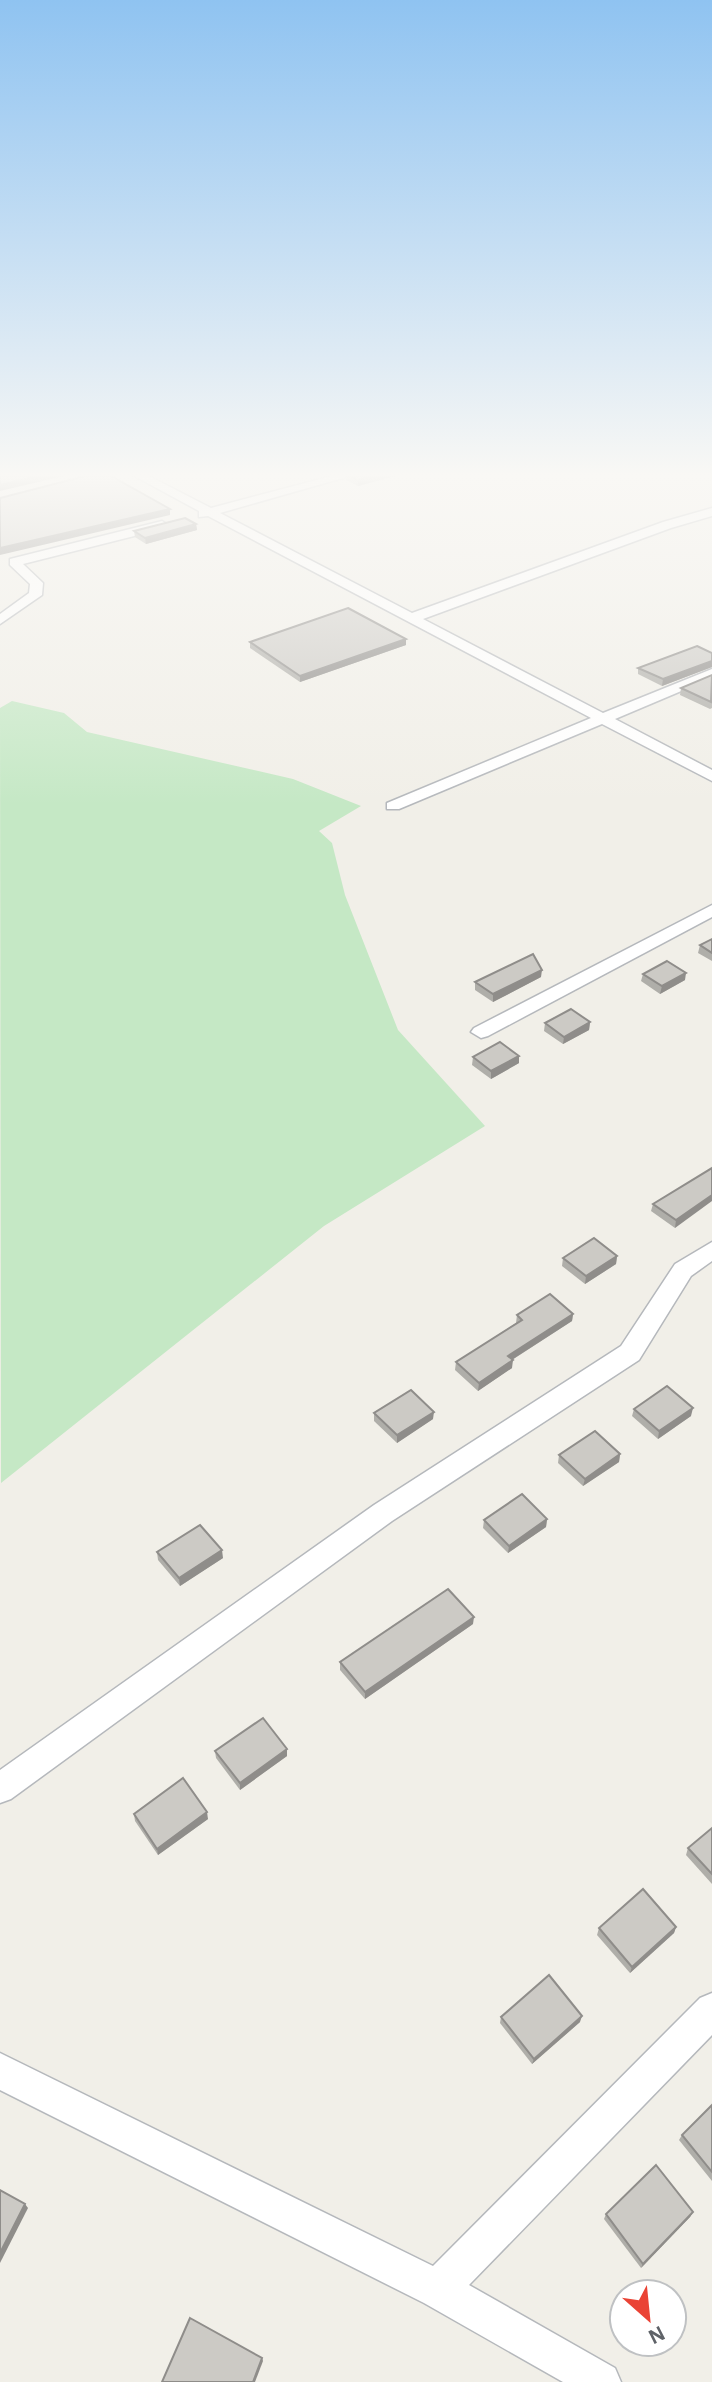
<svg xmlns="http://www.w3.org/2000/svg" width="712" height="2382" font-family="'Alegreya Sans',sans-serif">
	<style>
		.green { fill: #c5e8c5 }
		.lines { fill: none; stroke-linecap: round; stroke-linejoin: round }
		.street-casing { stroke: #b5b8bc; stroke-width: 3 }
		.street { fill: #fff; fill-rule: evenodd }
		.wall { fill: #afaea9 }
		.shaded-wall { fill: #8f8d8a }
		.building { fill: #cccac5; stroke: #8f8d8a; stroke-width: 2 }
	</style>
	<rect width="100%" height="100%" fill="#f1efe8"/>
	<path class="green" d="M12 701 64 713 87 732 293 779 361 806 319 831 332 843 345 895 398 1030 485 1126 324 1226 1 1483 0 708Z"/>
	<g class="lines">
		<defs>
			<g id="street">
				<path d="M127 472H141L211 508 347 472H364L220 513 412 613 663 522 712 508V516L671 528 423 619 603 713 712 669V678L615 719 712 770V781L602 724 399 809H387V803L591 718 208 516 199 517V511Z"/>
				<path d="M162 521 168 525 166 528 23 564 43 583 42 595 0 624V614L29 593 30 584 10 565V559Z"/>
				<path d="M712 905V917L488 1036 481 1038 471 1032 474 1028Z"/>
				<path d="M712 1242V1261L691 1276 639 1360 392 1521 11 1799 0 1803V1770L374 1505 621 1346 675 1264Z"/>
				<path d="M712 1993V2035L469 2285 615 2368 621 2382H563L424 2303 0 2090V2053L433 2266 700 1998Z"/>
			</g>
		</defs>
		<use href="#street" class="street-casing"/>
		<use href="#street" class="street"/>
	</g>
	<g class="wall">
		<path d="M356 472H410L358 486 346 480V474Z"/>
		<path d="M196 524 197 530 146 544 135 537 134 531Z"/>
		<path d="M406 639V645L300 682 250 648V642Z"/>
		<path d="M712 653V667L662 686 638 674V668Z"/>
		<path d="M712 675V708L710 709 680 695 681 688Z"/>
		<path d="M712 939V961L698 953 700 945Z"/>
		<path d="M643 974 685 980 660 994 641 981Z"/>
		<path d="M541 977 493 1002 475 990V982Z"/>
		<path d="M590 1022 589 1030 563 1044 544 1031 545 1023Z"/>
		<path d="M473 1057 519 1063 491 1079 472 1065Z"/>
		<path d="M712 1168 675 1228 651 1211 653 1204Z"/>
		<path d="M617 1256 616 1264 585 1284 562 1266 563 1258Z"/>
		<path d="M573 1314 572 1321 512 1360V1368L478 1391 455 1370 456 1362 516 1323 517 1315Z"/>
		<path d="M634 1409 691 1416 658 1439 632 1416Z"/>
		<path d="M374 1413 433 1419 397 1443 374 1421Z"/>
		<path d="M620 1454 619 1462 583 1486 558 1463 559 1455Z"/>
		<path d="M547 1519 546 1527 508 1553 483 1528 484 1520Z"/>
		<path d="M157 1552 223 1558 180 1586 158 1560Z"/>
		<path d="M473 1624 365 1699 340 1670V1662Z"/>
		<path d="M215 1751 287 1756 240 1790 216 1758Z"/>
		<path d="M134 1814 208 1819 158 1855 135 1821Z"/>
		<path d="M712 1828V1884L686 1855 688 1848Z"/>
		<path d="M676 1927 674 1933 630 1973 597 1935 599 1928Z"/>
		<path d="M501 2017 580 2022 532 2064 500 2023Z"/>
		<path d="M712 2105V2181L679 2140 682 2135Z"/>
		<path d="M693 2212 690 2217 641 2268 604 2219 606 2214Z"/>
	</g>
	<g class="shaded-wall">
		<path d="M55 472H81L0 491V485Z"/>
		<path d="M388 472H410L358 486V480Z"/>
		<path d="M170 509V515L0 555V548Z"/>
		<path d="M196 524 197 530 146 544 145 538Z"/>
		<path d="M406 639V645L300 682V676Z"/>
		<path d="M712 661V667L662 686 663 679Z"/>
		<path d="M542 970 541 977 493 1002V994Z"/>
		<path d="M686 973 685 980 660 994 662 986Z"/>
		<path d="M590 1022 589 1030 563 1044 564 1037Z"/>
		<path d="M519 1056V1063L491 1079V1071Z"/>
		<path d="M712 1195V1201L675 1228 676 1220Z"/>
		<path d="M617 1256 616 1264 585 1284 586 1276Z"/>
		<path d="M573 1314 572 1321 507 1363 508 1356Z"/>
		<path d="M513 1360 512 1368 478 1391 479 1383Z"/>
		<path d="M693 1408 691 1416 658 1439 659 1431Z"/>
		<path d="M434 1412 433 1419 397 1443V1435Z"/>
		<path d="M620 1454 619 1462 583 1486 585 1479Z"/>
		<path d="M547 1519 546 1527 508 1553 509 1546Z"/>
		<path d="M222 1550 223 1558 180 1586 179 1578Z"/>
		<path d="M474 1617 473 1624 365 1699V1692Z"/>
		<path d="M287 1749V1756L240 1790V1783Z"/>
		<path d="M207 1812 208 1819 158 1855 157 1849Z"/>
		<path d="M676 1927 674 1933 630 1973 632 1967Z"/>
		<path d="M582 2016 580 2022 532 2064 534 2059Z"/>
		<path d="M25 2204 28 2208 0 2263V2253Z"/>
		<path d="M693 2212 690 2217 641 2268 643 2264Z"/>
		<path d="M262 2358 263 2361 255 2382H253Z"/>
	</g>
	<g class="building">
		<path d="M0 472H55L0 485Z"/>
		<path d="M101 472H104L170 509 0 548V498Z"/>
		<path d="M356 472H388L358 480 346 474Z"/>
		<path d="M185 518 196 524 145 538 134 531Z"/>
		<path d="M348 608 406 639 300 676 250 642Z"/>
		<path d="M697 646 712 653V661L663 679 638 668Z"/>
		<path d="M712 675 711 702 681 688Z"/>
		<path d="M712 939V953L700 945Z"/>
		<path d="M533 954 542 970 493 994 475 982Z"/>
		<path d="M667 961 686 973 662 986 643 974Z"/>
		<path d="M571 1009 590 1022 564 1037 545 1023Z"/>
		<path d="M500 1042 519 1056 491 1071 473 1057Z"/>
		<path d="M712 1168V1195L676 1220 653 1204Z"/>
		<path d="M594 1238 617 1256 586 1276 563 1258Z"/>
		<path d="M550 1294 573 1314 508 1356 513 1360 479 1383 456 1362 522 1320 517 1315Z"/>
		<path d="M667 1386 693 1408 659 1431 634 1409Z"/>
		<path d="M411 1390 434 1412 397 1435 374 1413Z"/>
		<path d="M595 1431 620 1454 585 1479 559 1455Z"/>
		<path d="M522 1494 547 1519 509 1546 484 1520Z"/>
		<path d="M200 1525 222 1550 179 1578 157 1552Z"/>
		<path d="M448 1589 474 1617 365 1692 340 1662Z"/>
		<path d="M263 1718 287 1749 240 1783 215 1751Z"/>
		<path d="M183 1778 207 1812 157 1849 134 1814Z"/>
		<path d="M712 1828V1874L688 1848Z"/>
		<path d="M643 1889 676 1927 632 1967 599 1928Z"/>
		<path d="M549 1975 582 2016 534 2059 501 2017Z"/>
		<path d="M712 2105V2172L682 2135Z"/>
		<path d="M656 2165 693 2212 643 2264 606 2214Z"/>
		<path d="M0 2190 25 2204 0 2253Z"/>
		<path d="M190 2318 262 2358 253 2382H162Z"/>
	</g>
	<linearGradient id="sky" x2="0" y2="1"><stop stop-color="#8fc3f1"/><stop offset="0.59" stop-color="#f9f8f5"/><stop offset="1" stop-color="#f9f8f5" stop-opacity="0"/></linearGradient>
	<rect width="712" height="805" fill="url(#sky)"/>
	<g transform="translate(648 2318) rotate(153)"><circle r="38" fill="#ffffff" stroke="#bfc1c3" stroke-width="2"/>
	<path d="M0-6L14 30L0 20L-14 30Z" fill="#ea4335"/>
	<text y="-12" font-size="22" font-weight="bold" text-anchor="middle" fill="#5f6368">N</text>
	</g>
</svg>
